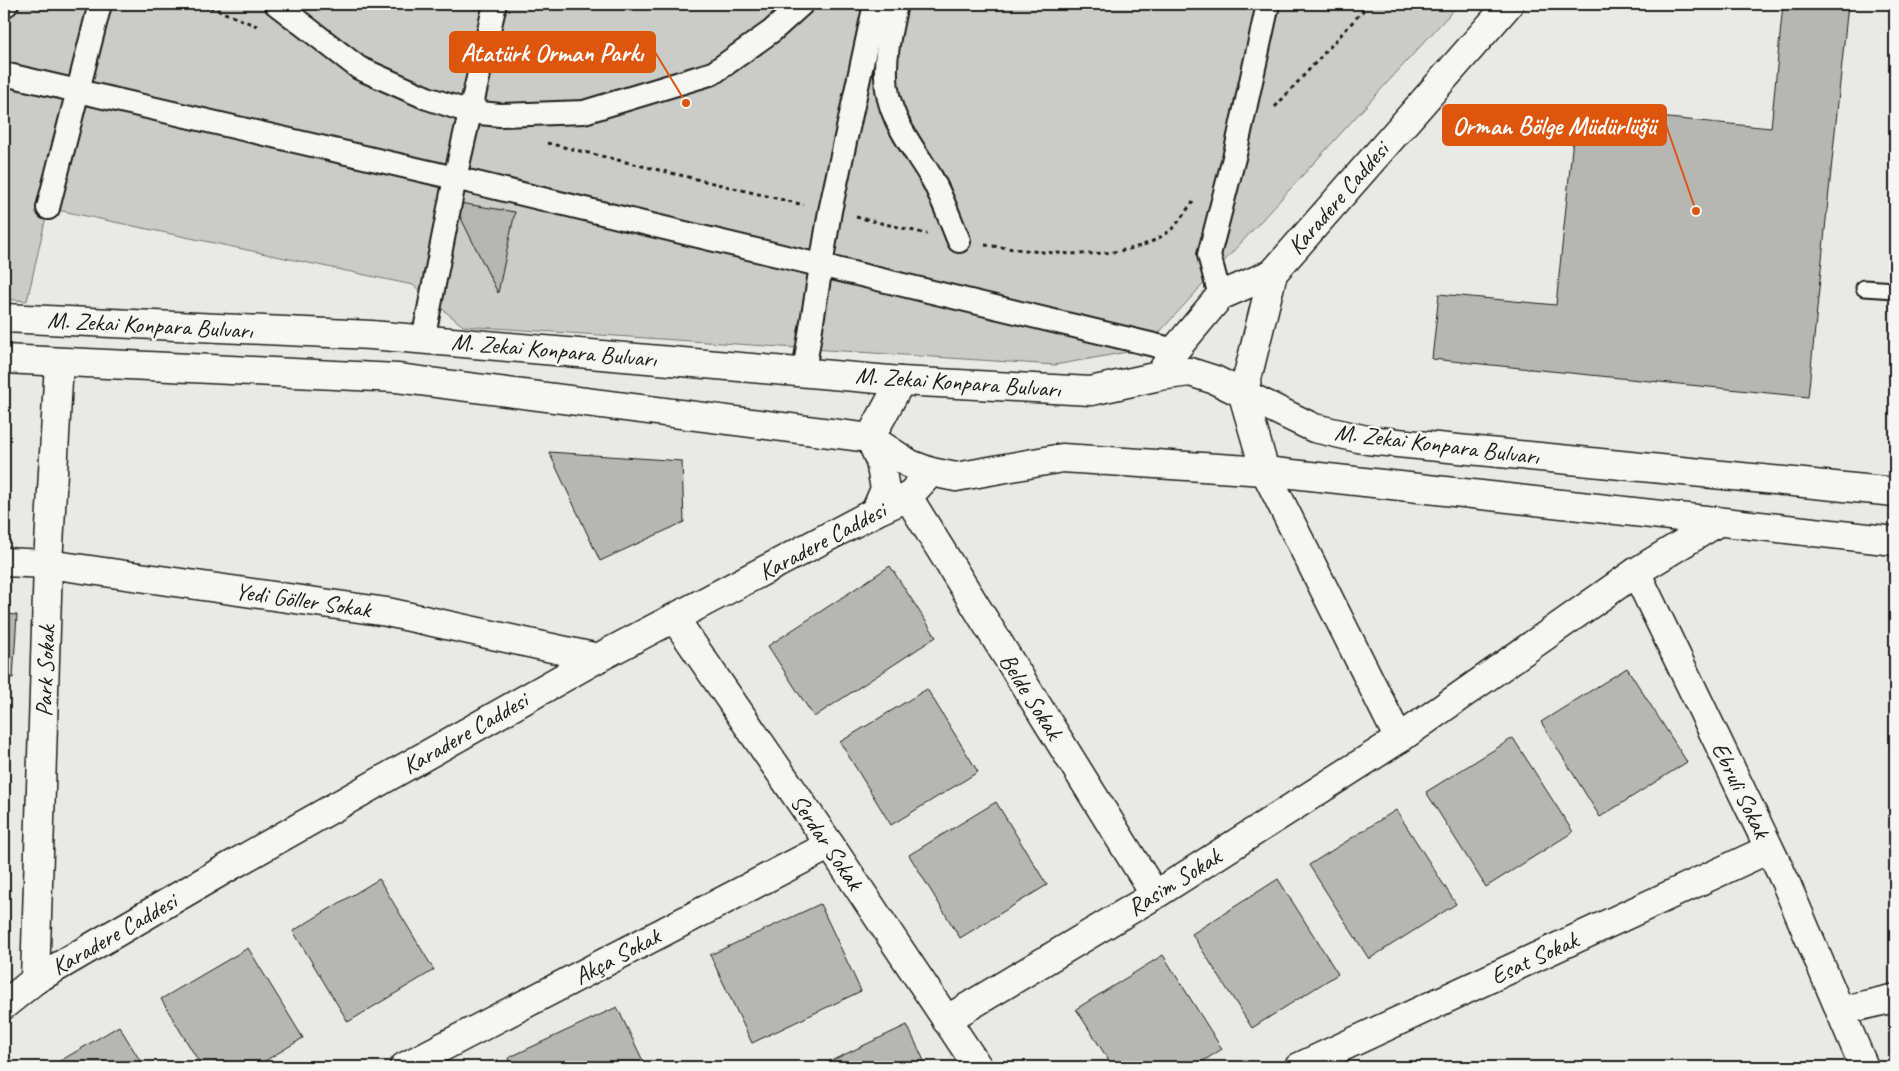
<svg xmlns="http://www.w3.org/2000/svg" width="1899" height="1071" font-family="Caveat,sans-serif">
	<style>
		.green { fill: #cbcbc7; stroke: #747472 }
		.building { fill: #b6b6b3; stroke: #1c1c1c }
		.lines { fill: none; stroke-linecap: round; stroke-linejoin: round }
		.service-casing { stroke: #1c1c1c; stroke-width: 19 }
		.pedestrian-casing { stroke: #1c1c1c; stroke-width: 26 }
		.minor-casing { stroke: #1c1c1c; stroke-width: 31 }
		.secondary-casing { stroke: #1c1c1c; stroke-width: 31 }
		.primary-casing { stroke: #1c1c1c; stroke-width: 31 }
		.path { stroke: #1c1c1c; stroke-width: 3; stroke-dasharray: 4 4; stroke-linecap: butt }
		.service { stroke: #f6f6f2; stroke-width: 15 }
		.pedestrian { stroke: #f6f6f2; stroke-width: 22 }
		.minor { stroke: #f6f6f2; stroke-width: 28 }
		.secondary { stroke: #f6f6f2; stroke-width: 28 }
		.primary { stroke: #f6f6f2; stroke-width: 28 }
		.labels { text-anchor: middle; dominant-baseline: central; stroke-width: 5; stroke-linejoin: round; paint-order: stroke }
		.street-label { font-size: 24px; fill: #1c1c1c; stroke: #f6f6f2 }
		.leader { fill: none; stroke: #de560d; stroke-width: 2 }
		.callout-dot { fill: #de560d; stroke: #f6f6f2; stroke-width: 2 }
		.callout { fill: #de560d; stroke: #de560d; stroke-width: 2 }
		.callout-label { font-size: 25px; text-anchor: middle; font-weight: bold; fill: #fff }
	</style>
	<rect width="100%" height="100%" fill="#e9e9e5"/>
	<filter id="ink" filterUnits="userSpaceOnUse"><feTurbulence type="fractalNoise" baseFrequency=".02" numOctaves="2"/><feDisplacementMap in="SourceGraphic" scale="10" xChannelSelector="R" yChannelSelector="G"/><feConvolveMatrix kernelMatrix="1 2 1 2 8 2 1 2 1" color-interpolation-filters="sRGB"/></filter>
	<g filter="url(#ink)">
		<path class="green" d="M4 4H1459L1144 349 1055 365 463 326 413 285 48 208 27 301 4 299Z"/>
		<g class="building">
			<path d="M1783 4H1848L1808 397 1432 359 1439 294 1556 305 1576 109 1771 128Z"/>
			<path d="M453 202 515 212 498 293Z"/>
			<path d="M549 452 682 461 684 522 600 561Z"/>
			<path d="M890 566 936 637 814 717 768 646Z"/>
			<path d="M4 614 17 615 13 678 4 677Z"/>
			<path d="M1627 668 1687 762 1600 817 1541 722Z"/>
			<path d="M927 689 978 772 891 825 840 742Z"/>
			<path d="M1513 738 1573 832 1486 887 1426 792Z"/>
			<path d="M996 802 1047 885 960 938 909 855Z"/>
			<path d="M1396 810 1456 904 1369 959 1309 865Z"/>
			<path d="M379 879 434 970 348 1022 293 931Z"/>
			<path d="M1278 879 1338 974 1252 1028 1192 934Z"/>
			<path d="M820 904 861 991 752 1043 710 955Z"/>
			<path d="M248 948 303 1038 255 1067H202L161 999Z"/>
			<path d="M1163 955 1222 1049 1194 1067H1113L1076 1009Z"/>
			<path d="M617 1007 646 1067H512L508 1058Z"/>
			<path d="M907 1025 927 1067H818Z"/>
			<path d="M119 1026 144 1067H50Z"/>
		</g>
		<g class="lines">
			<defs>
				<path id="service" d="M1864 288 1895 290"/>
				<g id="pedestrian">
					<path d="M276 4 359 68 427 98 470 112 500 115 584 112 713 73 772 31 802 4"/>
					<path d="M896 4C891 28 885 52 886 76 886 116 912 145 931 177 942 196 950 220 959 241"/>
					<path d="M4 6 7 4"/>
					<path d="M4 74 455 178 1175 350"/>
					<path d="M48 208 100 4"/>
					<path d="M1220 296 1209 255 1236 150 1268 4"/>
					<path d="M423 340 455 178 495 4"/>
					<path d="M804 371 830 211 875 4"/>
				</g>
				<g id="minor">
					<path d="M1273 273 1243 395 1265 471 1399 739 1636 572 1718 522"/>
					<path d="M908 497 1155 895"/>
					<path d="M875 512 885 489 880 461 870 438 901 381"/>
					<path d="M4 562 48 564 387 612 598 658"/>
					<path d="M1636 572 1785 881 1864 1067"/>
					<path d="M675 619 830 845 978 1067"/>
					<path d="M35 980 48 564 59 362"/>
					<path d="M1840 1011 1895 998"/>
					<path d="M946 1020 1155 895 1399 739"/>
					<path d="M404 1067 830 845"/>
					<path d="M1299 1067 1769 849"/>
				</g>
				<g id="secondary">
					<path d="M4 318 371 335 901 381 1091 391 1159 376 1190 372 1215 380 1314 428 1367 440 1895 492"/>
					<path d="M4 359 397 378 870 438 910 464 931 472 956 477 1062 458 1265 471 1895 541"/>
					<path d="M1159 376 1175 350 1220 296 1273 273 1509 4"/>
				</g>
				<path id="primary" d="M4 1005 35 980 227 868 598 658 875 512 908 497 931 472"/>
			</defs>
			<use href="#service" class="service-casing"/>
			<use href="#pedestrian" class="pedestrian-casing"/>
			<use href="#minor" class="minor-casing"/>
			<use href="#secondary" class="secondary-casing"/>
			<use href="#primary" class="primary-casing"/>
			<g class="path">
				<path d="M202 4 257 26"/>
				<path d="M1275 107 1369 4"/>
				<path d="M547 143 804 205"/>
				<path d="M856 217 927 234"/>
				<path d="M985 245C1039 252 1122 266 1168 232 1178 225 1185 211 1193 202"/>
			</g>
			<use href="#service" class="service"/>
			<use href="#pedestrian" class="pedestrian"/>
			<use href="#minor" class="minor"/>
			<use href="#secondary" class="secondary"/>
			<use href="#primary" class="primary"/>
		</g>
	</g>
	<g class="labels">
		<g class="street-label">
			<text transform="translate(1338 198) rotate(-49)">Karadere Caddesi</text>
			<text transform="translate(150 325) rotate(3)">M. Zekai Konpara Bulvarı</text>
			<text transform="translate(554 350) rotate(5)">M. Zekai Konpara Bulvarı</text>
			<text transform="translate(958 382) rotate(4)">M. Zekai Konpara Bulvarı</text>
			<text transform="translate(1437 444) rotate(7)">M. Zekai Konpara Bulvarı</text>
			<text transform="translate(822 541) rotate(-28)">Karadere Caddesi</text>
			<text transform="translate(303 600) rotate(8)">Yedi Göller Sokak</text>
			<text transform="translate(45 671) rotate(-88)">Park Sokak</text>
			<text transform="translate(1031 696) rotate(58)">Belde Sokak</text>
			<text transform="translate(465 733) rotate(-30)">Karadere Caddesi</text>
			<text transform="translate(1741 790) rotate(64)">Ebruli Sokak</text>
			<text transform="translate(827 842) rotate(56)">Serdar Sokak</text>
			<text transform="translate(1174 882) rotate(-32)">Rasim Sokak</text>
			<text transform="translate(114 934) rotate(-30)">Karadere Caddesi</text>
			<text transform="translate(617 956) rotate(-28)">Akça Sokak</text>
			<text transform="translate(1534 958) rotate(-25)">Esat Sokak</text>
		</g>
	</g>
	<path class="leader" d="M686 103L655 52M1696 211L1666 125"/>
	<g class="callout-dot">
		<circle cx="686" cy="103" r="5"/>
		<circle cx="1696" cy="211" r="5"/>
	</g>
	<g class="callout">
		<rect x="450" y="32" width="205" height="40" rx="5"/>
		<rect x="1443" y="105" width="223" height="40" rx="5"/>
	</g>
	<g class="callout-label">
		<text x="552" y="61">Atatürk Orman Parkı</text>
		<text x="1554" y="134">Orman Bölge Müdürlüğü</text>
	</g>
	<rect width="1899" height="1071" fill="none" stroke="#f6f6f2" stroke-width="20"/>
	<rect x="10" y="10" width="1879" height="1051" fill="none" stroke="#1c1c1c" stroke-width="2" filter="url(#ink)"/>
</svg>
